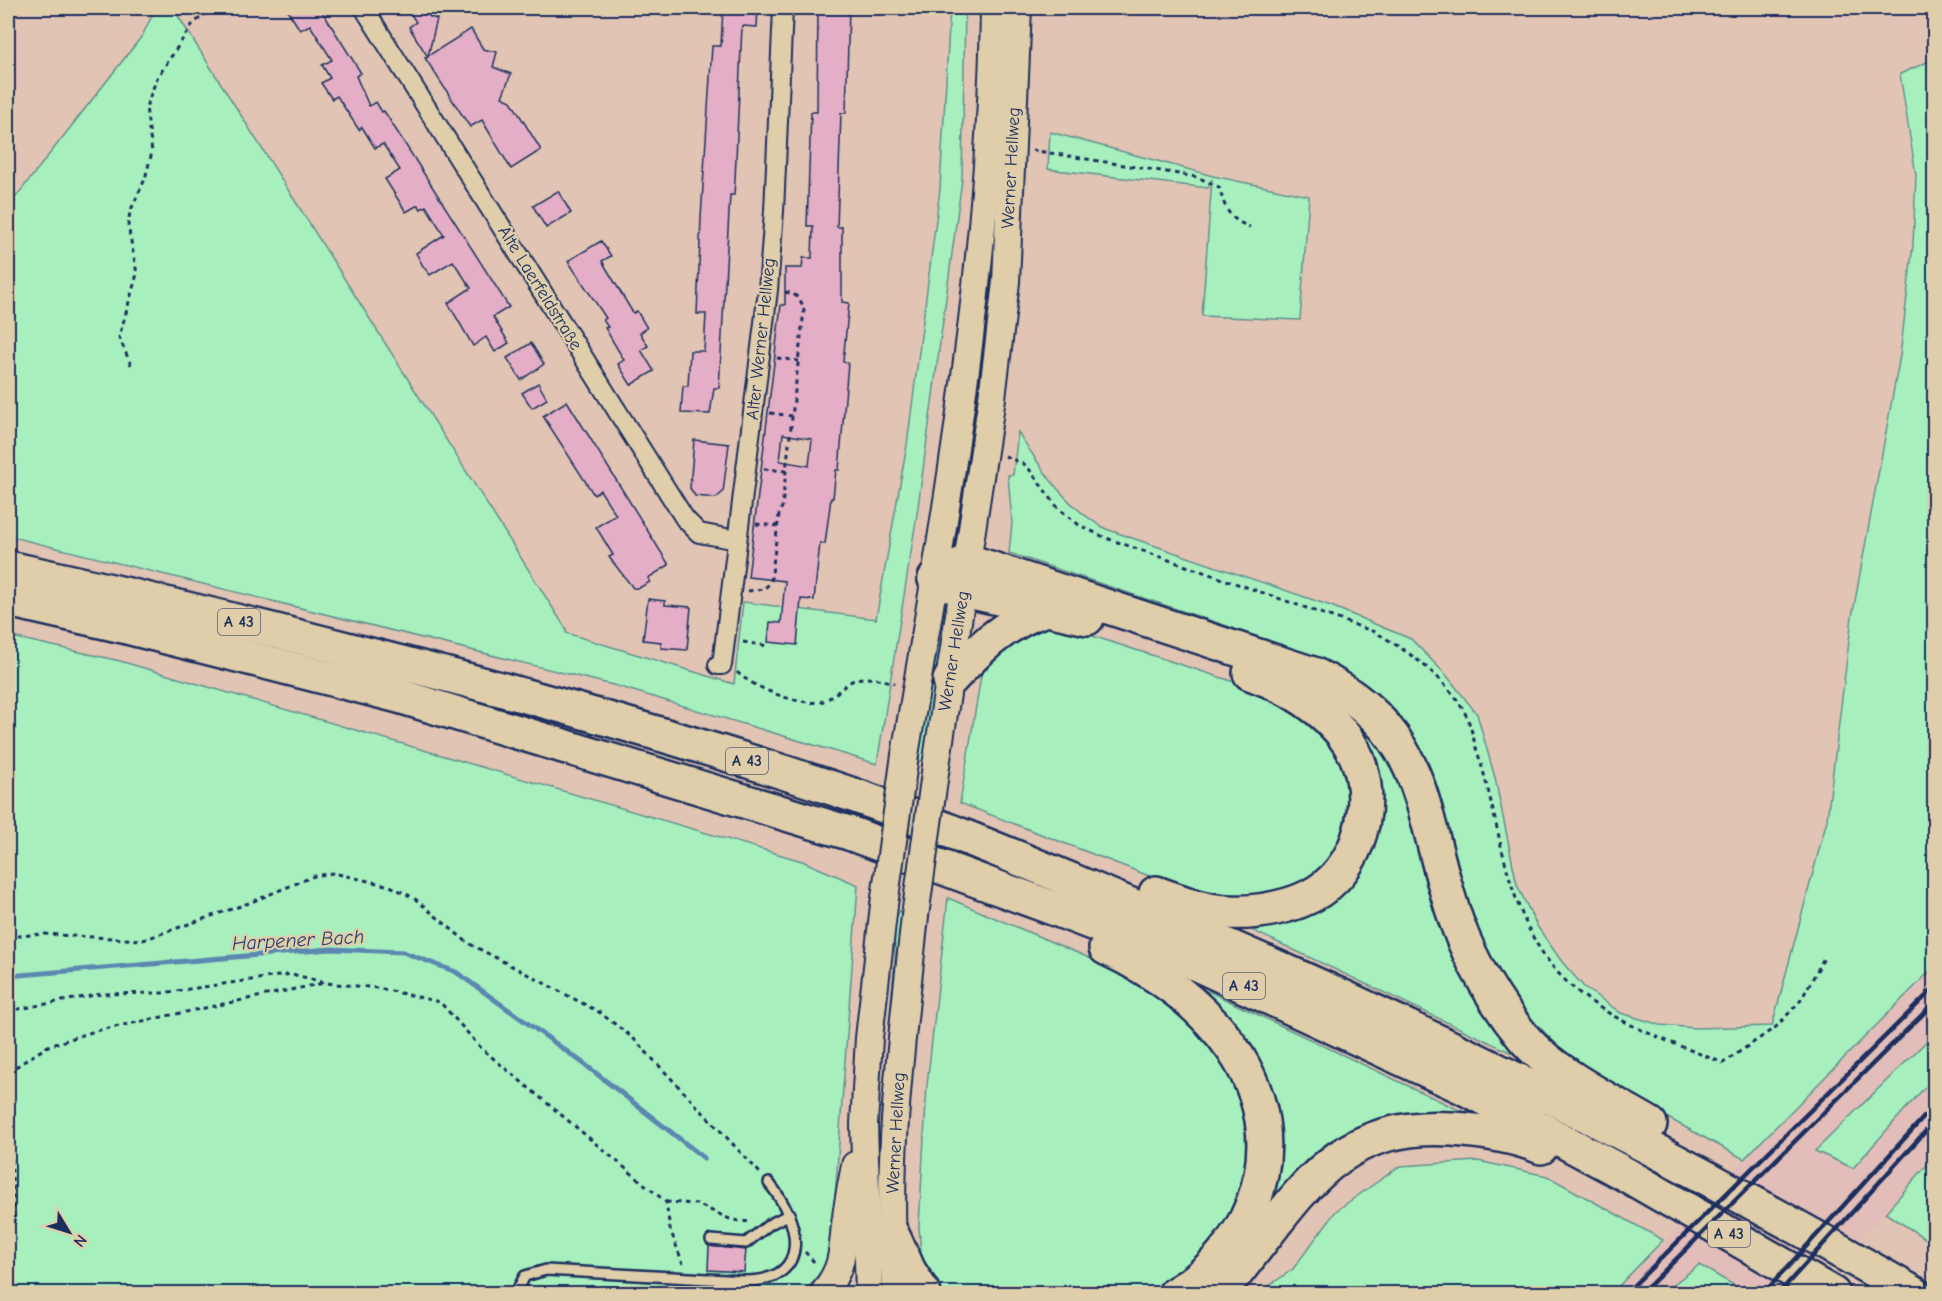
<svg xmlns="http://www.w3.org/2000/svg" width="1942" height="1301" font-family="'Comic Neue',sans-serif">
	<style>
		.built { fill: #e2bdb9 }
		.green { fill: #a7f0be; stroke: #61908e; stroke-width: 1.5 }
		.lines { fill: none; stroke-linecap: round; stroke-linejoin: round }
		.stream { stroke: #5c87b0; stroke-width: 5 }
		.building { fill: #e4aec6; stroke: #1b2f5e; stroke-width: 1.5; fill-rule: evenodd }
		.lane-casing { stroke: #1b2f5e; stroke-width: 14 }
		.street-casing { stroke: #1b2f5e; stroke-width: 22 }
		.secondary-casing { stroke: #1b2f5e; stroke-width: 30 }
		.highway-casing { stroke: #1b2f5e; stroke-width: 38 }
		.path { stroke: #1b2f5e; stroke-width: 3; stroke-dasharray: 4.5 4.5; stroke-linecap: butt }
		.lane { stroke: #e0ceab; stroke-width: 9 }
		.street { stroke: #e0ceab; stroke-width: 18 }
		.secondary { stroke: #e0ceab; stroke-width: 26 }
		.highway { stroke: #e0ceab; stroke-width: 33 }
		.rail { stroke: #1b2f5e; stroke-width: 4.5 }
		.secondary-bridge-casing { stroke: #1b2f5e; stroke-width: 30; stroke-linecap: butt }
		.secondary-bridge { stroke: #e0ceab; stroke-width: 26 }
		.labels { text-anchor: middle; dominant-baseline: central; stroke-width: 4.5; stroke-linejoin: round; paint-order: stroke }
		.shield { fill: #e0ceab; stroke: #565f75; stroke-width: 1.5 }
		.shield-label { font-size: 16px; font-weight: bold; fill: #1b2f5e }
		.street-label { font-size: 18px; fill: #1b2f5e; stroke: #e0ceab }
		.water-label { font-size: 20px; font-style: italic; fill: #263e6c; stroke: #e0ceab }
	</style>
	<rect width="100%" height="100%" fill="#e1c4b3"/>
	<filter id="ink" filterUnits="userSpaceOnUse"><feTurbulence type="fractalNoise" baseFrequency=".0167" numOctaves="2"/><feDisplacementMap in="SourceGraphic" scale="12" xChannelSelector="R" yChannelSelector="G"/><feConvolveMatrix kernelMatrix="1 2 1 2 8 2 1 2 1" color-interpolation-filters="sRGB"/></filter>
	<g filter="url(#ink)">
		<path class="built" d="M1934 967V1157L1885 1213 1806 1293 1612 1294Z"/>
		<g class="green">
			<path d="M156 8H173L566 629V633L734 684 743 602 876 619 907 445 940 189 950 8H965L962 179 917 514 877 764 617 686 8 536V207L142 36Z"/>
			<path d="M1934 59V967L1744 1159 1646 1106 1592 1072 1558 1046 1514 1001 1480 950 1436 805 1309 658 1230 627 1009 553 1012 523 1008 475H1013L1018 432C1043 471 1064 506 1106 529L1331 606 1411 639 1447 676 1477 714 1495 778 1517 885 1537 926 1562 962 1584 987 1621 1013 1660 1025 1696 1028 1772 1026 1827 820 1852 617 1900 356 1913 245 1916 175 1900 74Z"/>
			<path d="M1050 132 1213 176 1309 196 1300 320 1202 316 1212 179 1208 188 1048 169Z"/>
			<path d="M946 613 948 615 927 763 915 759 941 614Z"/>
			<path d="M1048 626 1068 628 1256 689 1333 735 1356 808 1327 872 1257 902 1191 892 960 803 982 670 989 660 1028 628Z"/>
			<path d="M8 636 120 661 802 861 858 885 832 1237 827 1264 804 1293 402 1294 319 1290 295 1294H8Z"/>
			<path d="M1336 708 1376 729 1544 1068 1243 926 1369 849Z"/>
			<path d="M948 898 1141 980 1203 1028 1246 1101 1250 1170 1220 1240 1174 1280 1145 1293H942L930 1279 921 1254 919 1226 927 1085Z"/>
			<path d="M894 909 906 913 882 1253V1293L878 1294 882 1105 895 959Z"/>
			<path d="M1183 983 1212 993 1480 1120 1402 1117 1246 1238 1275 1157Z"/>
			<path d="M1934 1034V1077L1853 1168 1815 1151Z"/>
			<path d="M1934 1157V1244L1885 1213Z"/>
			<path d="M1478 1161 1547 1176 1663 1240 1612 1293H1259L1293 1269 1336 1211 1400 1166Z"/>
			<path d="M1699 1265 1737 1287 1733 1293H1662Z"/>
		</g>
		<g class="lines">
			<path class="stream" d="M8 976 330 949 403 952 456 972 583 1063 704 1158"/>
		</g>
		<g class="building">
			<path d="M286 8H320L361 73 356 76 369 106 376 102 382 112 384 111 509 307 493 317 509 343 495 352 486 337 473 346 448 303 471 288 453 261 430 275 423 266 416 253 444 235 426 206 421 209 418 205 406 212 385 179 400 170 383 144 375 148 362 127 359 130 337 96 332 99 321 83 330 78 322 65 332 60 310 25 300 30Z"/>
			<path d="M407 8H424L430 17 437 19 428 56 471 29 483 49 497 52 493 67 511 74 502 97 511 101 541 150 511 169 482 120 470 127 425 58 428 57 409 27 416 22Z"/>
			<path d="M723 8H758L757 27 742 26 735 180 734 195H730L719 388H714L710 414 681 413 683 386H688L690 351H704L706 314H697L701 218 712 46H721Z"/>
			<path d="M818 8H849L846 113H841L837 227H842V302L849 303 843 362 848 363 839 470H836L833 498H831L825 544 820 543 814 600 801 599 797 645 768 642 770 622 781 623 785 581 748 577 781 305H785V268H802L803 258H812L813 226H807L811 112H817ZM783 434 812 439 809 466 780 461Z"/>
			<path d="M558 191 571 213 546 228 533 206Z"/>
			<path d="M601 241 611 256 602 261 633 313 637 311 647 328 640 333 648 346 641 350 654 371 631 385 618 364 624 360 605 328 608 327 603 320 606 318 568 261Z"/>
			<path d="M531 343 544 364 521 380 507 358Z"/>
			<path d="M538 383 547 399 532 408 522 393Z"/>
			<path d="M567 401 669 565 648 578 650 582 639 588H633L609 557 613 555 596 527 616 515 600 490 594 495 543 416Z"/>
			<path d="M694 440 729 444 723 492 716 498 695 496 690 488Z"/>
			<path d="M648 599 665 601V605L691 607 687 650 661 648V642L643 640Z"/>
			<path d="M709 1246 746 1250 744 1272 708 1270Z"/>
		</g>
		<g class="lines">
			<defs>
				<g id="lane">
					<path d="M711 1240 746 1243 770 1224 790 1214"/>
					<path d="M515 1294 525 1276 546 1270 744 1281C813 1281 801 1222 769 1183"/>
				</g>
				<g id="street">
					<path d="M364 8 685 519 699 533 737 540"/>
					<path d="M718 665H722L768 290 774 211 783 8"/>
				</g>
				<g id="secondary">
					<path d="M905 755C947 507 991 259 994 8"/>
					<path d="M936 766 992 398 1006 282 1018 8"/>
					<path d="M823 1294C846 1263 841 1252 846 1217 848 1200 852 1182 855 1165"/>
					<path d="M869 1294 864 1124 869 1038 884 905"/>
					<path d="M896 1294C884 1168 902 1040 915 916"/>
				</g>
				<g id="highway">
					<path d="M8 568C125 593 242 622 358 652 525 694 690 740 853 795 937 824 1020 859 1102 893 1383 1007 1653 1142 1915 1294"/>
					<path d="M935 579 968 561 1313 674C1433 731 1418 816 1457 923 1471 962 1496 1004 1523 1037 1552 1072 1611 1101 1650 1124"/>
					<path d="M935 579 963 590 1087 618"/>
					<path d="M8 600 127 627 399 696 849 833 1050 907 1186 959 1463 1087 1625 1174 1833 1294"/>
					<path d="M950 680C978 650 1003 624 1043 610"/>
					<path d="M1156 893C1179 901 1202 911 1227 912 1256 914 1295 907 1319 891 1365 861 1379 788 1349 743 1327 709 1287 686 1250 673"/>
					<path d="M1106 948C1206 994 1297 1088 1252 1206 1238 1242 1209 1275 1175 1294"/>
					<path d="M892 1234 909 1271 924 1294"/>
					<path d="M1224 1283 1237 1272C1301 1193 1337 1121 1452 1129 1483 1131 1512 1135 1541 1147"/>
				</g>
			</defs>
			<use href="#lane" class="lane-casing"/>
			<use href="#street" class="street-casing"/>
			<use href="#secondary" class="secondary-casing"/>
			<use href="#highway" class="highway-casing"/>
			<g class="path">
				<path d="M1032 150 1197 177 1219 187C1225 208 1228 219 1250 227"/>
				<path d="M777 358 799 361"/>
				<path d="M131 365 119 337 137 274 128 225 130 212 145 179 152 152 146 107 157 78 192 25 212 8"/>
				<path d="M770 413 792 416"/>
				<path d="M1005 456 1026 465 1058 508 1079 525 1106 538 1375 632C1408 651 1447 678 1465 713 1470 723 1473 736 1476 748 1502 824 1503 913 1560 975 1603 1021 1667 1040 1723 1063L1776 1027 1801 1000 1825 956"/>
				<path d="M764 469 786 471"/>
				<path d="M756 524 778 526"/>
				<path d="M748 591 764 589 771 582 779 514 782 507 804 310C801 299 797 294 785 292"/>
				<path d="M743 642 768 646"/>
				<path d="M737 672C752 687 802 708 823 701 832 698 838 691 846 685 860 673 878 679 895 683"/>
				<path d="M8 937 43 934 143 940 249 903 314 876 333 873 390 886 414 898 468 943 599 1012 633 1038 761 1174"/>
				<path d="M8 1011 101 994 162 993 292 974 326 983 378 988 440 1002 482 1049 666 1202 670 1229 683 1264"/>
				<path d="M8 1072 48 1046 95 1031 324 983"/>
				<path d="M8 1087 14 1214 8 1254"/>
				<path d="M666 1202 697 1204 732 1220 750 1222"/>
				<path d="M805 1252 816 1264"/>
			</g>
			<use href="#lane" class="lane"/>
			<use href="#street" class="street"/>
			<use href="#secondary" class="secondary"/>
			<use href="#highway" class="highway"/>
			<g class="rail">
				<path d="M1625 1294 1934 988"/>
				<path d="M1641 1294 1934 1003"/>
				<path d="M1763 1294 1934 1106"/>
				<path d="M1778 1294 1934 1122"/>
			</g>
			<defs>
				<g id="secondary-bridge">
					<path d="M884 905 905 755"/>
					<path d="M915 916 936 766"/>
				</g>
			</defs>
			<use href="#secondary-bridge" class="secondary-bridge-casing"/>
			<use href="#secondary-bridge" class="secondary-bridge"/>
		</g>
	</g>
	<g class="labels">
		<g class="shield">
			<rect x="218" y="609" width="42" height="26" rx="4.5"/>
			<rect x="726" y="748" width="42" height="26" rx="4.5"/>
			<rect x="1223" y="973" width="42" height="26" rx="4.5"/>
			<rect x="1708" y="1221" width="42" height="26" rx="4.5"/>
		</g>
		<g class="shield-label">
			<text x="239" y="622">A 43</text>
			<text x="747" y="761">A 43</text>
			<text x="1244" y="986">A 43</text>
			<text x="1729" y="1234">A 43</text>
		</g>
		<g class="street-label">
			<text transform="translate(1011 168) rotate(-87)">Werner Hellweg</text>
			<text transform="translate(540 288) rotate(58)">Alte Laerfeldstraße</text>
			<text transform="translate(761 339) rotate(-84)">Alter Werner Hellweg</text>
			<text transform="translate(954 651) rotate(-81)">Werner Hellweg</text>
			<text transform="translate(896 1133) rotate(-87)">Werner Hellweg</text>
		</g>
		<g class="water-label">
			<text transform="translate(298 940) rotate(-3)">Harpener Bach</text>
		</g>
	</g>
	<rect width="1942" height="1301" fill="none" stroke="#e0ceab" stroke-width="30"/>
	<rect x="15" y="15" width="1912" height="1271" fill="none" stroke="#1b2f5e" stroke-width="2" filter="url(#ink)"/>
	<g transform="translate(69 1232) rotate(128)" stroke="#e0ceab" stroke-width="4.5" paint-order="stroke">
	<path d="M0-4.5L10 22L0 15L-10 22Z" fill="#1b2f5e"/>
	<text y="-9" font-size="16" font-weight="bold" text-anchor="middle" fill="#1b2f5e">N</text>
	</g>
</svg>
